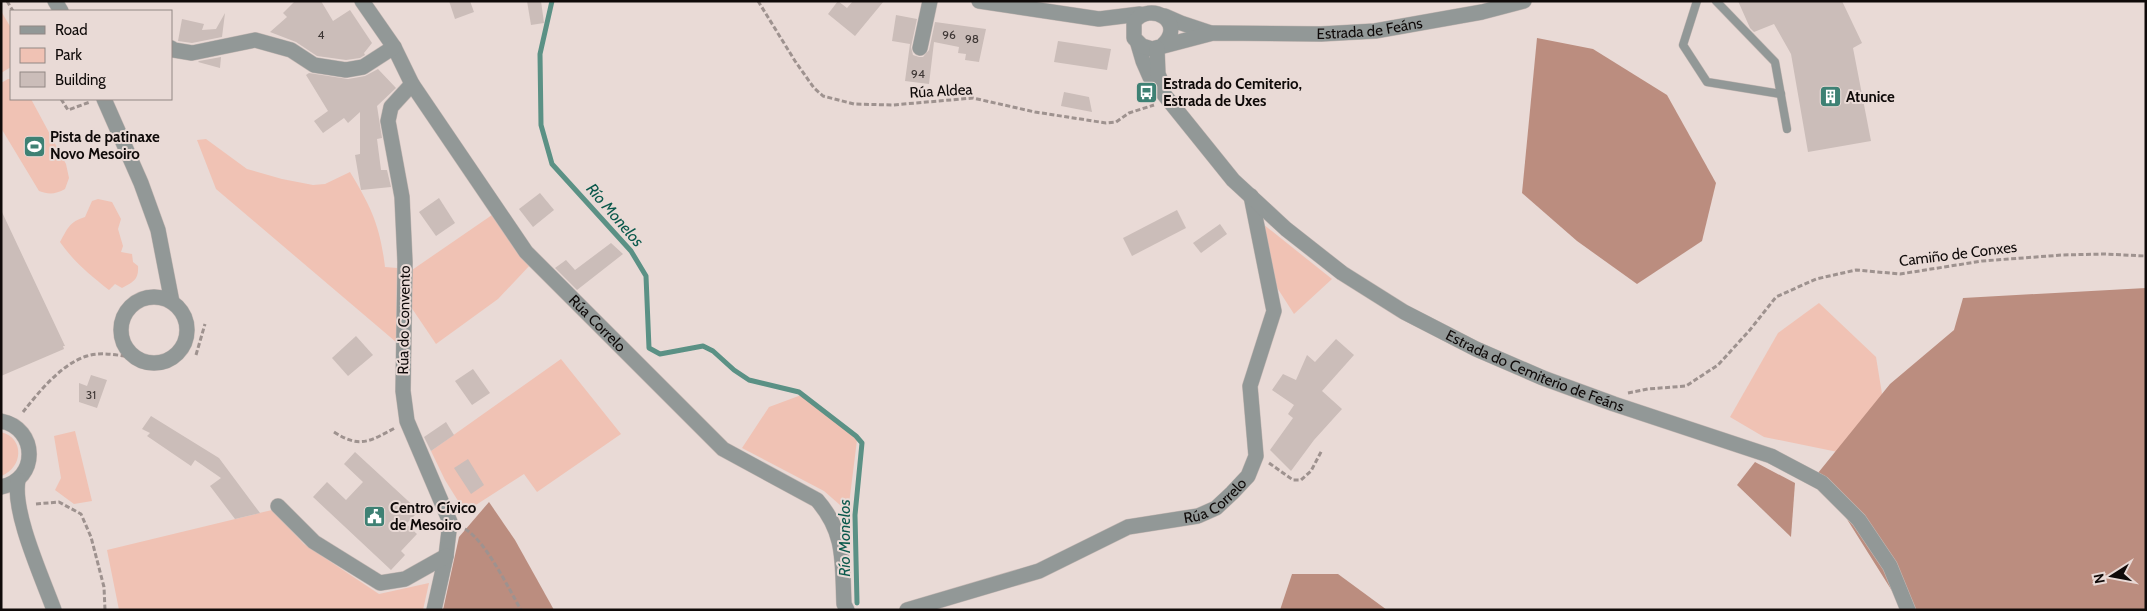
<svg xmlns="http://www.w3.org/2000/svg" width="2147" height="611" font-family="Cabin,sans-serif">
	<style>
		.green { fill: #f0c2b4 }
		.forest { fill: #bb8d7f }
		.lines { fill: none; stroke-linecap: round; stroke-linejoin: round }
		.stream { stroke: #5b9185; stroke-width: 5 }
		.building { fill: #cbbdb9 }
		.service-casing { stroke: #c6b9b5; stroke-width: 9 }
		.minor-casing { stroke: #c6b9b5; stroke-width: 16 }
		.tertiary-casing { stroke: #c6b9b5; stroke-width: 16 }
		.path { stroke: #9e928f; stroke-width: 3; stroke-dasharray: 5 2.5; stroke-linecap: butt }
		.service { stroke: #929897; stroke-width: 8 }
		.minor { stroke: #929897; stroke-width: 15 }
		.tertiary { stroke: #929897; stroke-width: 15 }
		.labels { text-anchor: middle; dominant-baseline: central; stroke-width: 4; stroke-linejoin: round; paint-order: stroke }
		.number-label { font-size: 12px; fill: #3e3735 }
		.street-label { font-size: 15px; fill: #0f0a09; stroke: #e9dad6 }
		.poi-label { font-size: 15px; font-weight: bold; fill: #0f0a09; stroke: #e9dad6; text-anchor: start }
		.water-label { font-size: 16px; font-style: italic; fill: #0b594c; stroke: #e9dad6 }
	</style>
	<rect width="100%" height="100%" fill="#e9dad6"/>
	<g class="green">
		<path d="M1 11 11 28V67L1 73Z"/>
		<path d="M8 79H11V99H31L66 164 69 178 65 189C56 194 49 195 39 191L1 128V83Z"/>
		<path d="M206 139 247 169 282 179 313 185 325 184 350 172C371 207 380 225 385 267L397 268 396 342 216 189 197 140Z"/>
		<path d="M98 199 112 202 121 219 118 229 123 246 121 252 132 254 133 262 138 266C139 280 133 282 122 288L115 284 109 290C90 275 74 262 60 242 68 228 69 222 85 217L92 201Z"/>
		<path d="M492 215 531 264 498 299 436 344 411 307 412 270Z"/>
		<path d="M1263 224 1332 279 1294 314 1276 286Z"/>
		<path d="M1819 303 1876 357 1884 406 1867 458 1764 437 1730 417 1778 333Z"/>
		<path d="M561 359 621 434 537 492 524 474 465 512 445 480 431 451Z"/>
		<path d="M804 394 857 440 848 512 824 491 742 448 769 407Z"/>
		<path d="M75 431 92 501 74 504 55 490 61 478 54 436Z"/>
		<path d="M1 432C25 438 23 468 1 476Z"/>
		<path d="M272 510 304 544 379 594 429 583 423 610H119L107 550Z"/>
	</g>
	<g class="forest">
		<path d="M1537 38 1593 49 1667 95 1716 183 1702 241 1637 284 1577 241 1522 193Z"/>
		<path d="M2146 288V610H1904L1818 473 1890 384 1954 330 1963 298Z"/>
		<path d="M1755 462 1795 483 1791 537 1737 485Z"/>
		<path d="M489 502 515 540 554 610H443L459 537Z"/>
		<path d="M1292 574H1338L1387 610H1280Z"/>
	</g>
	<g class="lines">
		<path class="stream" d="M552 1 540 54 541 125 552 164 631 251 646 276 649 348 660 354 703 346 713 351 734 370 749 380 799 392 856 436 862 443 855 515 857 603"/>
	</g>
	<g class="building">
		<path d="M295 1H321L333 21 350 10 372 43 364 53 365 55 360 58 346 60 317 56 296 42 270 32 287 17 283 13Z"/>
		<path d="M449 1H470L474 12 455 19Z"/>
		<path d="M527 1H541L544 23 531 25Z"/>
		<path d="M838 1 847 8 853 1H884L855 36 828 14Z"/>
		<path d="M1738 1H1842L1862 43 1853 48 1871 141 1808 152 1791 54 1774 24 1754 32 1750 28Z"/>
		<path d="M225 13 222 37 192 43 178 41 182 19 204 24 202 30 216 29Z"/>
		<path d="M896 15 917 19 911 47 913 55 919 57H923L929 50 935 22 986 29 979 62 965 60 966 54 958 53 959 47 934 42 929 84 905 81 910 44 892 41Z"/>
		<path d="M1058 41 1111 49 1107 70 1054 62Z"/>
		<path d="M221 57 220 68 198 62 199 61Z"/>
		<path d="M378 69 396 88 377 106 382 138 377 139 381 170H387L391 187 361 190 355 155 360 154V112L348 123 344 118 323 133 314 121 328 111 306 75 309 73 348 79 365 76Z"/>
		<path d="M1064 92 1089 97 1092 112 1061 106Z"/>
		<path d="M540 193 554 210 533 227 519 209Z"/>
		<path d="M439 198 455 223 436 236 419 212Z"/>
		<path d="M1 210 65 346H63L64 349 1 376Z"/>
		<path d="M1177 210 1186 228 1132 256 1123 238Z"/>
		<path d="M1220 224 1227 234 1201 253 1193 243Z"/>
		<path d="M611 243 623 254 577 290 555 268 566 260 575 270Z"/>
		<path d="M356 336 373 355 348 376 332 358Z"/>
		<path d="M1336 339 1354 355 1322 391 1342 409 1314 440 1291 471 1270 450 1293 418 1288 414 1294 405 1272 390 1283 374 1296 380 1307 355 1315 362Z"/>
		<path d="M473 369 490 393 472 405 455 381Z"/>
		<path d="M91 375 107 380 97 408 79 402V383L87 386Z"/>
		<path d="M151 416 219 458 260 513 235 519 210 486 221 478 195 460 191 466 147 436 150 433 142 429Z"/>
		<path d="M446 422 454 435 431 451 424 437Z"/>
		<path d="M355 452 419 511 406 524 417 534 401 551 405 555 391 570 313 497 327 482 346 500 363 482 344 464Z"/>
		<path d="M468 459 484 485 471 494 454 468Z"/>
	</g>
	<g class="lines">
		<defs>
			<g id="service">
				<path d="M1697 1 1683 45 1707 82 1781 94"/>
				<path d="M1716 1 1775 62 1787 129"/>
			</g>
			<g id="minor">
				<path d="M55 1 61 11"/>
				<path id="s1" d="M362 1 394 47 412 84 526 252 723 449 817 500C846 533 842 563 844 604L847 610"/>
				<path d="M171 48 174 50 192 53 255 40 291 50 314 65 346 70 363 67 394 47"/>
				<path d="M920 48 930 1"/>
				<path d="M412 84 391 107 388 121 402 197 405 262 403 391 407 421 450 522 446 556 434 610"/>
				<path d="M104 99 141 183 158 230 172 302"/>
				<circle cx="154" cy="330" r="33"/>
				<path d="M1 421C38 428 39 480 1 487"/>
				<path d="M18 480C12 512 42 577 54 610"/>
				<path d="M278 506 314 542 380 583 405 579 446 556"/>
				<path id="s2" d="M907 610 1039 571 1128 527 1198 516 1216 508 1232 493 1248 476 1256 456 1250 386 1274 311 1251 196"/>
			</g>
			<g id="tertiary">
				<path d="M979 1 1099 19 1140 14"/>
				<path d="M1165 16 1181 23 1211 33"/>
				<path id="s3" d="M1138 44 1143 61 1150 77 1233 180 1286 229 1342 273 1404 312 1476 349 1543 378 1614 404 1771 456 1822 483 1859 520 1890 566 1908 610"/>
				<path id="s4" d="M1163 45C1187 22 1150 0 1134 22V38L1142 46 1152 49 1213 33 1321 34 1375 31 1482 12 1524 1"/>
				<path d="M1157 48 1158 74 1163 86"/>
			</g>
		</defs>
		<use href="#service" class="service-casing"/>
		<use href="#minor" class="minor-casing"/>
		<use href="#tertiary" class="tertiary-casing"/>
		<g class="path">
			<path d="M7 1 13 11"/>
			<path d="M758 1 795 61 814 88 823 96 854 104 893 105 973 98 1035 112 1106 123 1116 122 1129 113 1154 105"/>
			<path d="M61 99 68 110 90 102"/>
			<path d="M196 355 205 324"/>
			<path d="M1628 393 1648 389 1686 386 1718 365 1749 331 1776 297 1816 279 1856 270 1900 274 1982 261 2062 255 2105 254 2146 256"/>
			<path d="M23 412C39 392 61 364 87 356 103 351 121 356 137 358"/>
			<path d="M334 432C360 449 370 441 395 428"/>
			<path d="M1269 463 1293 480H1301L1311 471 1322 450"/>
			<path d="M36 504 59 502 81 514 91 537 104 587 105 610"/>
			<path d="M465 529C485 540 509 589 521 610"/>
		</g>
		<use href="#service" class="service"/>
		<use href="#minor" class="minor"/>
		<use href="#tertiary" class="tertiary"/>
	</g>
	<defs>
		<symbol id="bus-square" viewBox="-11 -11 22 22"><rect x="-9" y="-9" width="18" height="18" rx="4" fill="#3e8174" stroke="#e9dad6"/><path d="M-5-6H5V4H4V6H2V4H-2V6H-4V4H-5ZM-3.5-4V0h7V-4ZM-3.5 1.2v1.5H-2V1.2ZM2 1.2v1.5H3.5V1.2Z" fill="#fff"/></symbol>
		<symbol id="building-square" viewBox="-11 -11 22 22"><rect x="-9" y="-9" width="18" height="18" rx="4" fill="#3e8174" stroke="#e9dad6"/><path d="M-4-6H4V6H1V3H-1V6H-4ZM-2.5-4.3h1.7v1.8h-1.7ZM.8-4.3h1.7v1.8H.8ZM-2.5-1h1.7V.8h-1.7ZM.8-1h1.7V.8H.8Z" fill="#fff"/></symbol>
		<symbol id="stadium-square" viewBox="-11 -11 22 22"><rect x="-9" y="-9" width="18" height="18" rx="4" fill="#3e8174" stroke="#e9dad6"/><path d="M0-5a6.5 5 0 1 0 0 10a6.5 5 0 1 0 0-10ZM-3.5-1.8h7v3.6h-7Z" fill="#fff"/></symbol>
		<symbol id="civic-square" viewBox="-11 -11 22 22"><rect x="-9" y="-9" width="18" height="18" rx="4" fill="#3e8174" stroke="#e9dad6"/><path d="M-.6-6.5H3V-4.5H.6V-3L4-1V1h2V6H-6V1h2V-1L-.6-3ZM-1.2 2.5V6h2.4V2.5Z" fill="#fff"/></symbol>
	</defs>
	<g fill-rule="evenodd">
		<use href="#bus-square" x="1134" y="80" width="25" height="25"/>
		<use href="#building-square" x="1818" y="84" width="25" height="25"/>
		<use href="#stadium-square" x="22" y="134" width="25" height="25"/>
		<use href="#civic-square" x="362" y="504" width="25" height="25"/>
	</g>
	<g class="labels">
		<g class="number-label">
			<text x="321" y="34">4</text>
			<text x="949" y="34">96</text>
			<text x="972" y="38">98</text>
			<text x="918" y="73">94</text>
			<text x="91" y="394">31</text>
		</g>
		<g class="street-label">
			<text stroke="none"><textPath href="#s4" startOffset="324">Estrada de Feáns</textPath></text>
			<text transform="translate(941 91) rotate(-3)">Rúa Aldea</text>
			<text transform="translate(1958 254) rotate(-7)">Camiño de Conxes</text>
			<text transform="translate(404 320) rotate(-89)">Rúa do Convento</text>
			<text stroke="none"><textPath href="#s1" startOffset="401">Rúa Correlo</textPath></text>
			<text stroke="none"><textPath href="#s3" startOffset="528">Estrada do Cemiterio de Feáns</textPath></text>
			<text stroke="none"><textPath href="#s2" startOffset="330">Rúa Correlo</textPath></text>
		</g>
		<g class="poi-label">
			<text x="1163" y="84">Estrada do Cemiterio,<tspan x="1163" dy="17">Estrada de Uxes</tspan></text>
			<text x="1846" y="97">Atunice</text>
			<text x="50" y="137">Pista de patinaxe<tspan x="50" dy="17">Novo Mesoiro</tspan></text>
			<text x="390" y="508">Centro Cívico<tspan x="390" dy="17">de Mesoiro</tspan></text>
		</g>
		<g class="water-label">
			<text transform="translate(615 215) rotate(49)">Río Monelos</text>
			<text transform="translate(844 538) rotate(-90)">Río Monelos</text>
		</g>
	</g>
	<rect width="2147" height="611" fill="none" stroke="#0f0a09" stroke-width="5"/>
	<rect x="10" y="10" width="162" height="90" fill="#e9dad6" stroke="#928784"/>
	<rect x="20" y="26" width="25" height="8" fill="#929897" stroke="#928784"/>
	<text x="55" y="35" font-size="15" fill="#0f0a09">Road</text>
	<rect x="20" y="48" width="25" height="15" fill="#f0c2b4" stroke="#928784"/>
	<text x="55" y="60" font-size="15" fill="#0f0a09">Park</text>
	<rect x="20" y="72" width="25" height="15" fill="#cbbdb9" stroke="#928784"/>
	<text x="55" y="85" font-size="15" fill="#0f0a09">Building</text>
	<g transform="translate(2112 576) rotate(259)" stroke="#e9dad6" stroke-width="4" paint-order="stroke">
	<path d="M0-4L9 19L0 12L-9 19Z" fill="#0f0a09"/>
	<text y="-8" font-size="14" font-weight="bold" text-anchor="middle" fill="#0f0a09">N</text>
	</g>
</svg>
